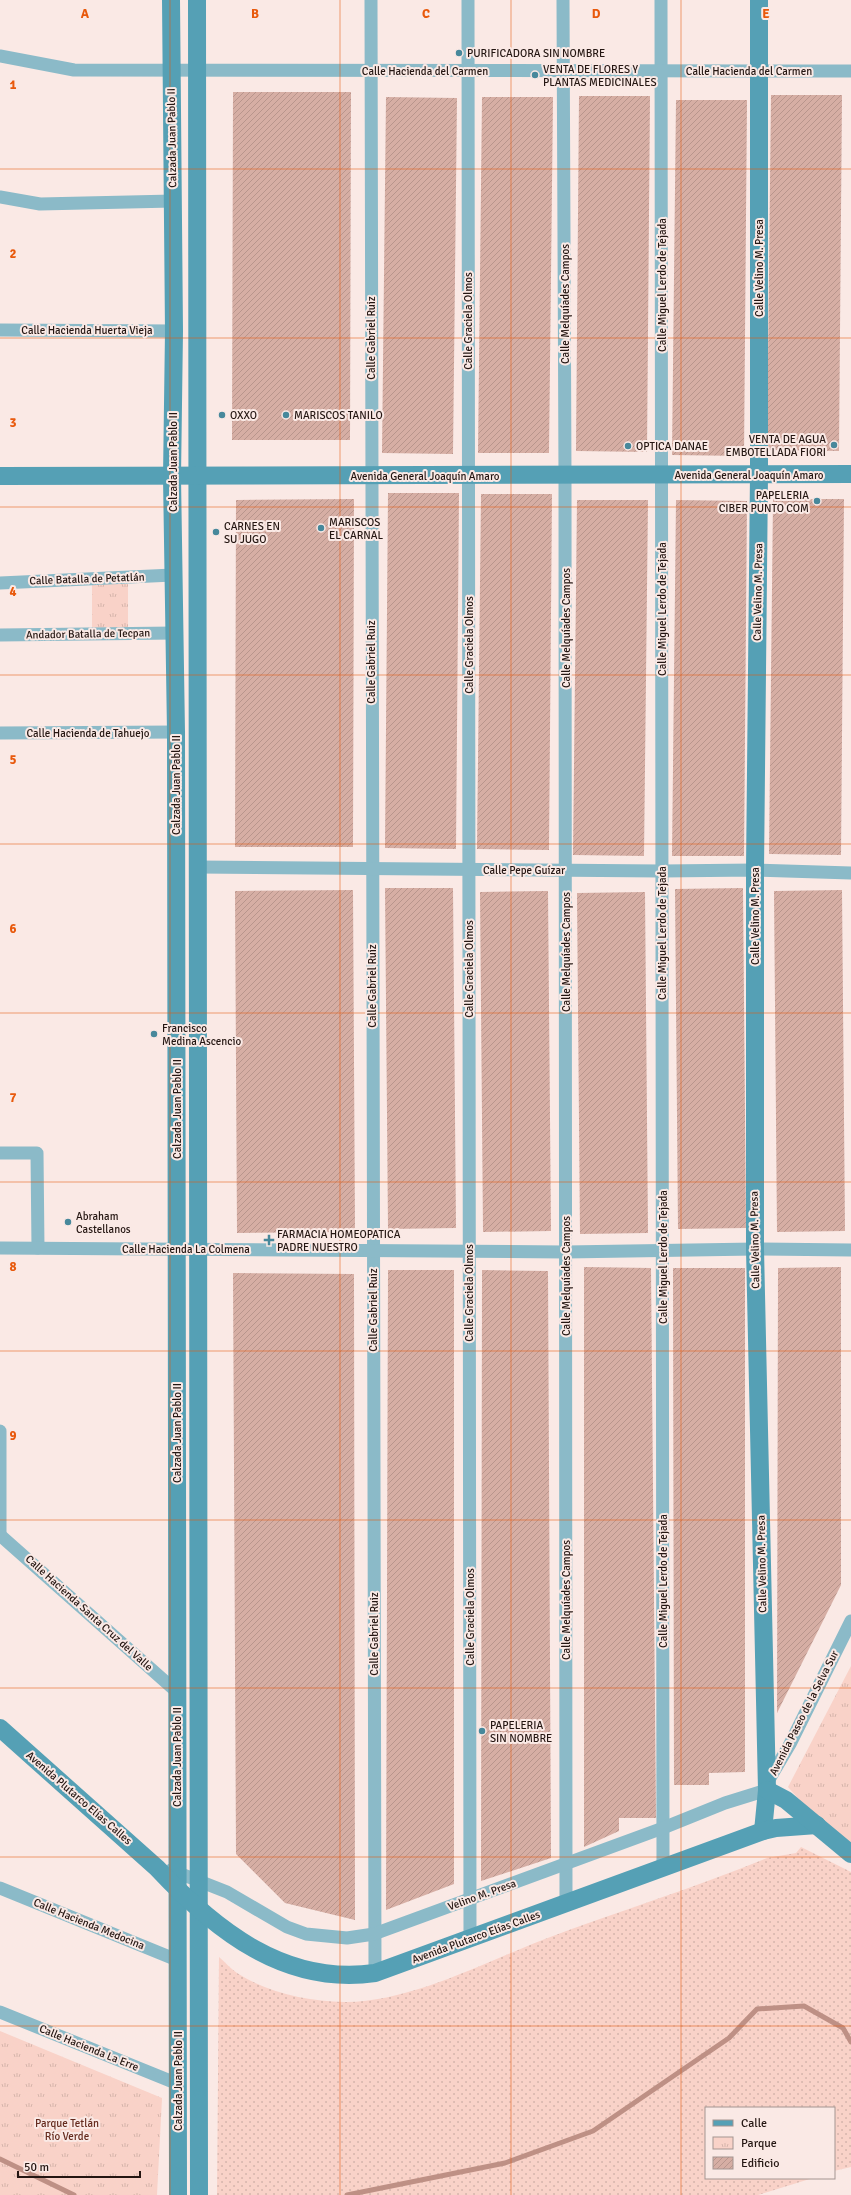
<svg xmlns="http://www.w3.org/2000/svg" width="851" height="2195" font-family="Signika,sans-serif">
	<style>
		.grass { fill: url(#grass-dots) }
		.park { fill: url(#park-tufts) }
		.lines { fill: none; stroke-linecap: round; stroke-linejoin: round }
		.stream { stroke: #be9085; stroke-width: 5 }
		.building { fill: url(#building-hatch) }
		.street { stroke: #8bbac8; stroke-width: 13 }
		.secondary { stroke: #55a0b5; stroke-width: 18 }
		.grid { fill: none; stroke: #e8590c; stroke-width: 1; stroke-opacity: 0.55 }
		.poi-dot { fill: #47889b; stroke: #fae9e5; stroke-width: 1.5 }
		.labels { text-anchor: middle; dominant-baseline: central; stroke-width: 4; stroke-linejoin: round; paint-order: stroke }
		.poi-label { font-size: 11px; fill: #241612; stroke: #fae9e5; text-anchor: start }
		.street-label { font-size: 11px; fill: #241612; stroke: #fae9e5 }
		.park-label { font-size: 11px; fill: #652b1e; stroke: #fae9e5 }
		.grid-label { font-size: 13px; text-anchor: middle; font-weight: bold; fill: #e8590c; stroke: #fae9e5; stroke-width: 4; stroke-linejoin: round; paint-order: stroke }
	</style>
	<defs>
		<pattern id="grass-dots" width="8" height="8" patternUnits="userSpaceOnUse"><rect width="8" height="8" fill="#f9d2c8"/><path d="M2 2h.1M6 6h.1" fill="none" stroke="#d5b4ab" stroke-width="1.8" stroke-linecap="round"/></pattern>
		<pattern id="park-tufts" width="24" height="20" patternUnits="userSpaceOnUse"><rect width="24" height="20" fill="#f9d2c8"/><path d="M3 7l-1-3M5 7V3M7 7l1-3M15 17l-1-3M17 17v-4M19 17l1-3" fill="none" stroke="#d5b4ab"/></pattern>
		<pattern id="building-hatch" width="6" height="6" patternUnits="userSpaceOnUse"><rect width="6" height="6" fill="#d6aea4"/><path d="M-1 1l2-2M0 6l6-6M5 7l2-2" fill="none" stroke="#b8958c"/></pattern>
	</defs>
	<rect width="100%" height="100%" fill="#fae9e5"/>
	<path class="grass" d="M801 1847 851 1872V2167L834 2171V2108H706V2178H813L758 2195H217L219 1957C225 1962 231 1969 237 1973 268 1993 308 2001 344 2002 409 2003 485 1962 545 1939 619 1911 694 1888 767 1858L796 1853Z"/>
	<g class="park">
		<rect x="92" y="584" width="36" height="46"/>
		<path d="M851 1666V1848L820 1823 788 1787Z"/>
		<path d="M0 2031 162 2098 157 2195H0Z"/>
	</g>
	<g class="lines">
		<g class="stream">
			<path d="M0 2159 74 2195"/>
			<path d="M347 2195 505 2163 593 2131 729 2038 757 2009 804 2006 843 2028 851 2042"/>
		</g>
	</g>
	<g class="building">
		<path d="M233 92H351L350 440H232Z"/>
		<path d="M771 95H842L839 451 767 450Z"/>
		<path d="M579 96H650L647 452 576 451Z"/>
		<path d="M386 97 457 98 453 454 382 453Z"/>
		<path d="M482 97H553L549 453H478Z"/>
		<path d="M676 100H747L744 456 672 455Z"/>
		<path d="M388 493H459L456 849 385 848Z"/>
		<path d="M481 494H552L549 850 477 849Z"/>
		<path d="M354 499 353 847H235L236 500Z"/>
		<path d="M773 499H844L841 855 769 854Z"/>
		<path d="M577 500H648L644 856 573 855Z"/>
		<path d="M676 500 747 501 744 856H672Z"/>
		<path d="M385 888H453L456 1228 388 1229Z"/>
		<path d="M743 888 746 1228 678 1229 675 889Z"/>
		<path d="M353 890 355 1232 237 1233 235 891Z"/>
		<path d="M842 890 845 1231 777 1232 774 891Z"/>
		<path d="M548 891 551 1231 483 1232 480 892Z"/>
		<path d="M645 892 648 1233 580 1234 577 893Z"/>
		<path d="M584 1267 651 1268 656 1818H619V1831L584 1847Z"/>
		<path d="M841 1267V1585L777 1713 778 1268Z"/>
		<path d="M673 1268H745V1772L709 1773V1785H674Z"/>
		<path d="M388 1270H454V1884L386 1910Z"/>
		<path d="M482 1270 548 1271 551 1858 481 1881Z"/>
		<path d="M233 1273 354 1274 355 1920 285 1903 236 1854Z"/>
	</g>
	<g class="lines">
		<g class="street">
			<path d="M371 0 375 1973"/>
			<path d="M468 0 470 1939"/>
			<path d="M563 0 565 475 566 1904"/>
			<path d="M661 0 663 1866"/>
			<path d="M0 56 74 70 851 71"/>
			<path d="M0 197 40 204 173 201"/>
			<path d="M0 330 174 331"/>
			<path d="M0 583 173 575"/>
			<path d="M0 635 175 633"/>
			<path d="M0 733 176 732"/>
			<path d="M197 867 662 871 755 870 851 873"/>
			<path d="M0 1153H37L38 1248"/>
			<path d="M0 1248 566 1252 755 1249 851 1250"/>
			<path d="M0 1431V1535"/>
			<path d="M0 1535 177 1692"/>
			<path d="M767 1783 790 1744 851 1621"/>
			<path d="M171 1870 227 1892 287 1927 306 1934 347 1938 374 1934 663 1828 725 1803 767 1790"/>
			<path d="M0 1888 177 1960"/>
			<path d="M0 2012 178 2084"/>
		</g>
		<g class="secondary">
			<path d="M171 0 174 331 172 477 176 732 178 2195"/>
			<path d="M197 0 199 2195"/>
			<path d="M759 0V474L755 870V1249L767 1790 763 1831"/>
			<path d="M0 476 851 474"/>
			<path d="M0 1728 157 1868C215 1930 285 1986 375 1973L763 1831 776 1828 817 1825"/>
			<path d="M767 1790 786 1800 851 1854"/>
		</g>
	</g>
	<path class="grid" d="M170 0V2195M340 0V2195M511 0V2195M681 0V2195M0 169H851M0 338H851M0 507H851M0 675H851M0 844H851M0 1013H851M0 1182H851M0 1351H851M0 1520H851M0 1688H851M0 1857H851M0 2026H851"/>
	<g class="poi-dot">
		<circle cx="459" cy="53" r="4"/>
		<circle cx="535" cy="75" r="4"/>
		<circle cx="222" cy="415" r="4"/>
		<circle cx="286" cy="415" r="4"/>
		<circle cx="834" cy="445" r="4"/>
		<circle cx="628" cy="446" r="4"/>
		<circle cx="817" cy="501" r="4"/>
		<circle cx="321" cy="528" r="4"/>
		<circle cx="216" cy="532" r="4"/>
		<circle cx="154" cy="1034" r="4"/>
		<circle cx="68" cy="1222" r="4"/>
		<path d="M267 1234h4v4h4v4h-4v4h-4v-4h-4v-4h4z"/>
		<circle cx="482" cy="1731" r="4"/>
	</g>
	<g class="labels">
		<g class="poi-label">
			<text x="467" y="53">PURIFICADORA SIN NOMBRE</text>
			<text x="543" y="69">VENTA DE FLORES Y<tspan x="543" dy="13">PLANTAS MEDICINALES</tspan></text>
			<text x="230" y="415">OXXO</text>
			<text x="294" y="415">MARISCOS TANILO</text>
			<text x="826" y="439" text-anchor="end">VENTA DE AGUA<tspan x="826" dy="13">EMBOTELLADA FIORI</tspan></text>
			<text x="636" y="446">OPTICA DANAE</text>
			<text x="809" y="495" text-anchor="end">PAPELERIA<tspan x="809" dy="13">CIBER PUNTO COM</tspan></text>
			<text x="329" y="522">MARISCOS<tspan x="329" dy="13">EL CARNAL</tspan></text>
			<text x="224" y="526">CARNES EN<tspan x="224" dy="13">SU JUGO</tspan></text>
			<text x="162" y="1028">Francisco<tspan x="162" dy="13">Medina Ascencio</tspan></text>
			<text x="76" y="1216">Abraham<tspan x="76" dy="13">Castellanos</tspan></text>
			<text x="277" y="1234">FARMACIA HOMEOPATICA<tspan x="277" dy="13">PADRE NUESTRO</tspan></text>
			<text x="490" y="1725">PAPELERIA<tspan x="490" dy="13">SIN NOMBRE</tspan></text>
		</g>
		<g class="street-label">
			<text x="425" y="71">Calle Hacienda del Carmen</text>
			<text x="749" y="71">Calle Hacienda del Carmen</text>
			<text transform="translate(172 138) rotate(-91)">Calzada Juan Pablo II</text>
			<text transform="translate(759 268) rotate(-90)">Calle Velino M. Presa</text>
			<text transform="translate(662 285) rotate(-90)">Calle Miguel Lerdo de Tejada</text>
			<text transform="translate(565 304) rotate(-90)">Calle Melquíades Campos</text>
			<text transform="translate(468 321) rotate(-90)">Calle Graciela Olmos</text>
			<text x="87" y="330">Calle Hacienda Huerta Vieja</text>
			<text transform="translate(371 338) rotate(-90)">Calle Gabriel Ruiz</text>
			<text transform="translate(173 462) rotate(-90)">Calzada Juan Pablo II</text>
			<text x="749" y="475">Avenida General Joaquín Amaro</text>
			<text x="425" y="476">Avenida General Joaquín Amaro</text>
			<text transform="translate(87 579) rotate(-2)">Calle Batalla de Petatlán</text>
			<text transform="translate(758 592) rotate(-89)">Calle Velino M. Presa</text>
			<text transform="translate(662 609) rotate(-90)">Calle Miguel Lerdo de Tejada</text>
			<text transform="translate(566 628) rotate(-90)">Calle Melquíades Campos</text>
			<text transform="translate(88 634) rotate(-1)">Andador Batalla de Tecpan</text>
			<text transform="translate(469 645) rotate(-90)">Calle Graciela Olmos</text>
			<text transform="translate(371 662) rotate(-90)">Calle Gabriel Ruiz</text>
			<text x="88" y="733">Calle Hacienda de Tahuejo</text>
			<text transform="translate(176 785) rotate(-90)">Calzada Juan Pablo II</text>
			<text x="524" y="870">Calle Pepe Guízar</text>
			<text transform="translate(755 916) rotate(-90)">Calle Velino M. Presa</text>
			<text transform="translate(662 933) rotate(-90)">Calle Miguel Lerdo de Tejada</text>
			<text transform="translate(566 952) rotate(-90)">Calle Melquíades Campos</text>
			<text transform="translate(469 969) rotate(-90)">Calle Graciela Olmos</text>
			<text transform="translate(372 986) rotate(-90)">Calle Gabriel Ruiz</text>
			<text transform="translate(177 1109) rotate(-90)">Calzada Juan Pablo II</text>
			<text transform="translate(755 1240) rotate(-91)">Calle Velino M. Presa</text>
			<text x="186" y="1249">Calle Hacienda La Colmena</text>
			<text transform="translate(663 1257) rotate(-90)">Calle Miguel Lerdo de Tejada</text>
			<text transform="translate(566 1276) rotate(-90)">Calle Melquíades Campos</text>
			<text transform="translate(469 1293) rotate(-90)">Calle Graciela Olmos</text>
			<text transform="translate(373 1310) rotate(-90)">Calle Gabriel Ruiz</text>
			<text transform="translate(177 1433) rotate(-90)">Calzada Juan Pablo II</text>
			<text transform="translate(762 1564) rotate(-91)">Calle Velino M. Presa</text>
			<text transform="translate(663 1581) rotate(-90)">Calle Miguel Lerdo de Tejada</text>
			<text transform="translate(566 1600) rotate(-90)">Calle Melquíades Campos</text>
			<text transform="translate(89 1613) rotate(42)">Calle Hacienda Santa Cruz del Valle</text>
			<text transform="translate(470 1617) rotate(-90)">Calle Graciela Olmos</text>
			<text transform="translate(374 1634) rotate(-90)">Calle Gabriel Ruiz</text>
			<text transform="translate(804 1713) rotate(-63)">Avenida Paseo de la Selva Sur</text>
			<text transform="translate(177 1757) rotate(-90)">Calzada Juan Pablo II</text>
			<text transform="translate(79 1798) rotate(41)">Avenida Plutarco Elías Calles</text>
			<text transform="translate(482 1895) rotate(-20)">Velino M. Presa</text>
			<text transform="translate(89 1924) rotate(22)">Calle Hacienda Medocina</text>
			<text transform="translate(476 1937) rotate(-20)">Avenida Plutarco Elías Calles</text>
			<text transform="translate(89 2048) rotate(22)">Calle Hacienda La Erre</text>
			<text transform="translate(178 2081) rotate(-90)">Calzada Juan Pablo II</text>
		</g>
		<g class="park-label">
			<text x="67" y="2123">Parque Tetlán<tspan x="67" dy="13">Río Verde</tspan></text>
		</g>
	</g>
	<g class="grid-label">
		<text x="85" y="18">A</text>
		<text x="255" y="18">B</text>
		<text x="426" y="18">C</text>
		<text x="596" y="18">D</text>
		<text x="766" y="18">E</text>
		<text x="13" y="89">1</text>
		<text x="13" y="258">2</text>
		<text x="13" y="427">3</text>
		<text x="13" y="596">4</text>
		<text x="13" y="764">5</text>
		<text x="13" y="933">6</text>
		<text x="13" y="1102">7</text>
		<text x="13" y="1271">8</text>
		<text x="13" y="1440">9</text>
	</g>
	<rect x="705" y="2107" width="130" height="72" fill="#fae9e5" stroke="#a49591"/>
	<rect x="713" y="2120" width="20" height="6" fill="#55a0b5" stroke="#a49591"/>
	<text x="741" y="2127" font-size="12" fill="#241612">Calle</text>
	<rect x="713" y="2137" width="20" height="12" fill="url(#park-tufts)" stroke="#a49591"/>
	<text x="741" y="2147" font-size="12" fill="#241612">Parque</text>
	<rect x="713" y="2157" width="20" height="12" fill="url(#building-hatch)" stroke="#a49591"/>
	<text x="741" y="2167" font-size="12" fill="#241612">Edificio</text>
	<path d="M18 2171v6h122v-6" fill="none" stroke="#241612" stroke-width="2"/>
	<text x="24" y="2171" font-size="12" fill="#241612" stroke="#fae9e5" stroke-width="3" paint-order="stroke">50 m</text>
</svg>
